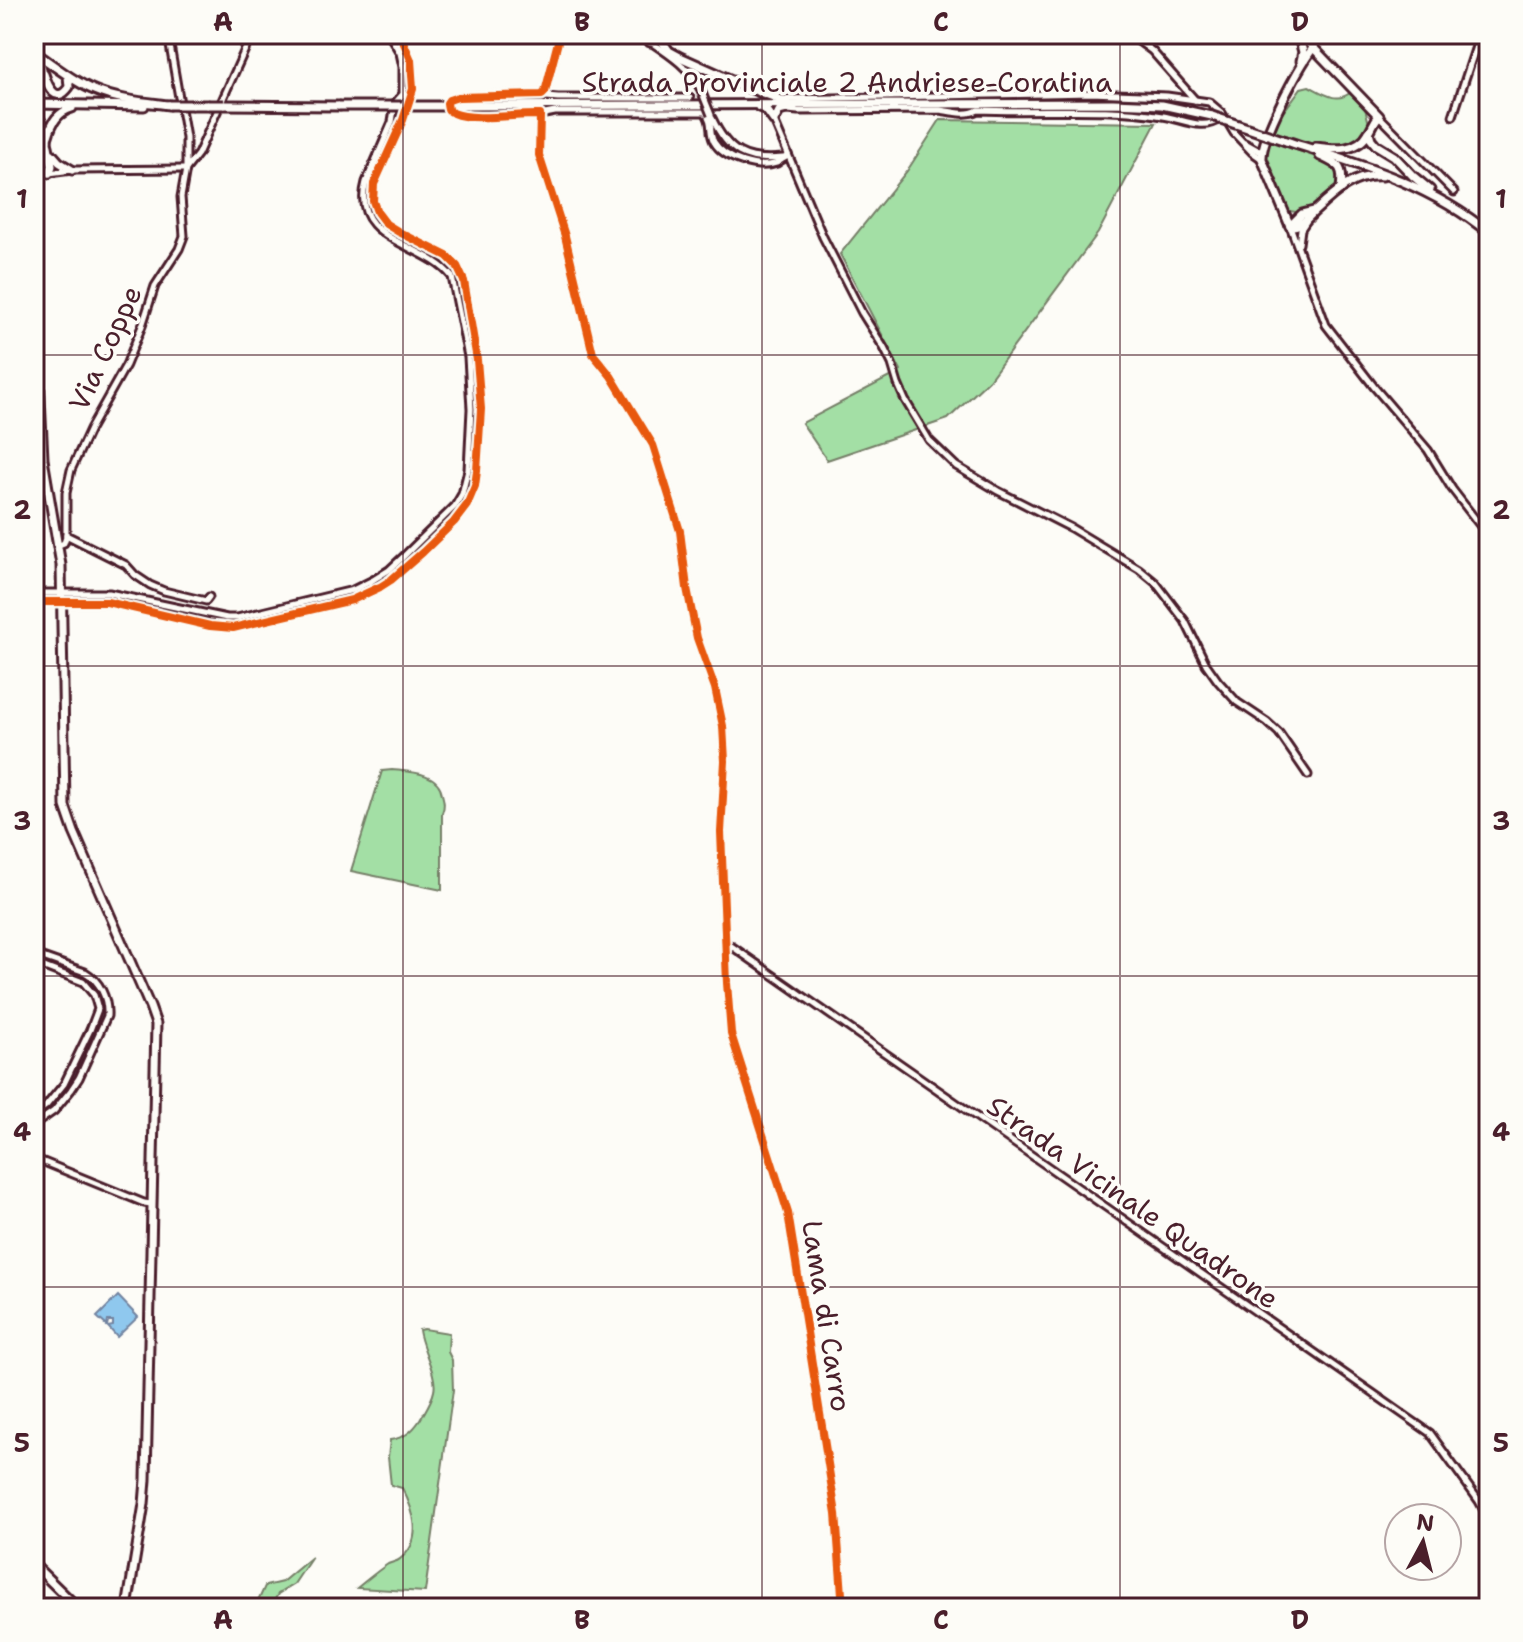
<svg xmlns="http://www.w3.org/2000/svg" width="1523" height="1642" font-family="'Shantell Sans',sans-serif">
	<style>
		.green { fill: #a3dfa5; stroke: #767f68; stroke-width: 2 }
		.water { fill: #8fc8ee; stroke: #7384a0; stroke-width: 2 }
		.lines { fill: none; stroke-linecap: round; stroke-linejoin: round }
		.stream { stroke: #7384a0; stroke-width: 2 }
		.minor-casing { stroke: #4a1f2b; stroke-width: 11 }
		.major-casing { stroke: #4a1f2b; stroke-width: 13 }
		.minor { stroke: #fdfcf7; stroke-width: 5 }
		.major { stroke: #fdfcf7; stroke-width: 7 }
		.minor-bridge-casing { stroke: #4a1f2b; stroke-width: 11; stroke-linecap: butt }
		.major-bridge-casing { stroke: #4a1f2b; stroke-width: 13; stroke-linecap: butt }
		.minor-bridge { stroke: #fdfcf7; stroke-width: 5 }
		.major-bridge { stroke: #fdfcf7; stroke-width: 7 }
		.cycleway-casing { stroke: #fdfcf7; stroke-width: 13 }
		.cycleway { stroke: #e8590c; stroke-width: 8 }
		.grid { fill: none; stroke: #4a1f2b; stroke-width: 2; stroke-opacity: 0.55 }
		.labels { text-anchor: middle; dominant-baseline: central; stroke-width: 7; stroke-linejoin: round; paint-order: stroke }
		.street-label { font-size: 28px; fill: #4a1f2b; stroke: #fdfcf7 }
		.neatline { fill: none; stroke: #4a1f2b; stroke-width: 3 }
		.grid-label { font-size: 26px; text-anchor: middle; font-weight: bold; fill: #4a1f2b }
	</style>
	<rect width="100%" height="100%" fill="#fdfcf7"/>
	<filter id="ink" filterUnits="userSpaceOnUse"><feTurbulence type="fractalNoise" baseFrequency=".0125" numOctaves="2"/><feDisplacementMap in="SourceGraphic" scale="16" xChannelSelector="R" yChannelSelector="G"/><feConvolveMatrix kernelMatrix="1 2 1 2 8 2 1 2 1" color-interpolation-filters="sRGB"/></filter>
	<g filter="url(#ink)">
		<g class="green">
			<path d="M1309 86C1324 94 1337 104 1351 92L1365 108 1369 124C1367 129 1364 138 1360 141 1341 158 1294 138 1272 132L1276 122 1301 88Z"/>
			<path d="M940 120 1156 123 1098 233 989 380 948 419 827 460 802 423 901 371 840 254 907 171Z"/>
			<path d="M1268 140 1333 163 1340 170 1338 186 1308 211 1302 213 1290 211 1282 201 1277 181 1265 161Z"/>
			<path d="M392 770C410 772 439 772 442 794 444 801 445 806 442 813V890L351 871 382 771Z"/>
			<path d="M424 1329 449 1333 448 1352 452 1360 453 1390 425 1592 357 1588C367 1580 377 1571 388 1564 392 1562 397 1562 400 1559 424 1541 414 1510 402 1488L391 1485 388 1457 390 1440C404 1438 412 1432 420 1420 425 1411 432 1401 434 1391 438 1375 421 1348 419 1330Z"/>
			<path d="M312 1557 294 1584 278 1594 270 1608H255L265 1586 282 1582Z"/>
		</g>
		<path class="water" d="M118 1296 138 1317 117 1337 108 1327 113 1326V1321H108L107 1326 97 1317Z"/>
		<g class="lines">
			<g class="stream">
				<path d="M395 34C407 57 413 79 403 104"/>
				<path d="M34 598 99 596 225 623H236C276 614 330 606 366 589 392 577 455 521 467 495 474 480 473 462 474 447 477 389 472 333 458 278L455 271 447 262C434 255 420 248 407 241 381 227 362 214 371 181L401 110"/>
				<path d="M34 959 87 978C95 986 103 998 103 1011 102 1020 95 1031 91 1040 76 1074 66 1099 34 1120"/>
			</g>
			<defs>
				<g id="minor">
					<path d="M560 34 545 92 542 95 458 97 449 100 447 103C448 109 447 110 453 113 473 122 517 114 540 115L539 155 565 236 593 354 611 376 653 445 680 531 687 588 697 638 715 688 723 726 725 761 721 832 727 983 731 1034 788 1213 836 1514 843 1608"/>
					<path d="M639 34C663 51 687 63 701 90"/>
					<path d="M1129 34 1152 51 1195 100"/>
					<path d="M542 95 546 97 558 98H690"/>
					<path d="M781 99 1091 93 1167 96 1209 102 1222 113 1234 133 1252 152 1262 159"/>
					<path d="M788 110 798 111 940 110C953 112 967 116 978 110 1039 113 1103 106 1163 116 1183 119 1204 132 1221 118"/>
					<path d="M540 115 555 112H705C714 123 708 131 714 142 724 159 758 170 777 163 778 162 786 157 788 156"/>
					<path d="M1379 116 1454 192"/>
					<path d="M1453 116 1480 34"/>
					<path d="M712 118C728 152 745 162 783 158"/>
					<path d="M774 121 823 237 862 313 884 348 892 364 898 384 905 400 929 440 956 466 998 491 1071 528 1139 569 1156 583 1185 621 1206 664 1218 681 1237 702 1267 722 1279 733 1308 775"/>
					<path d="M1245 143 1261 152"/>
					<path d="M187 168 198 154 252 34"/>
					<path d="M49 173 72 170 186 169"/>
					<path d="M1290 226 1326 325 1375 388 1428 450 1452 489 1489 537"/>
					<path d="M1299 244 1301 229 1307 220"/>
					<path d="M66 535 126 565 135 575 150 585 164 591 206 601 209 597"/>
					<path d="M59 545 64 543 66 537V493L71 470 90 429 126 365 142 326 155 286 179 249 184 236 181 197 186 169V138L168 34"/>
					<path d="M34 593H109L227 618H237L353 590 373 580 389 570 404 556 455 506 462 494 468 470 471 409 468 357 452 277C425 242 349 242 366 182L392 122 395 103 403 94V67L400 53 389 34"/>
					<path d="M34 602H107L210 626 233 628 352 600 380 587 391 580 423 552 454 522 467 505 475 486 477 471 481 409 477 360 464 281 457 266 447 256 399 232 386 224 377 212 373 201 374 184 403 120 413 89 411 60 400 34"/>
					<path d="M727 943 1430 1433 1479 1501 1489 1520"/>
					<path d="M34 954 85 972C100 981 108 998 107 1016L79 1078 71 1090 54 1111 34 1125"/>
					<path d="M34 963 83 982 94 995 98 1009 90 1030 64 1084 46 1106 34 1114"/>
					<path d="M34 1158 144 1203 151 1204"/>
				</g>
				<g id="major">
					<path d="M657 34 669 51 680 57 754 90 787 102"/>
					<path d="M1298 34 1303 52 1301 61"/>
					<path d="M1300 34 1379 116C1374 121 1373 126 1369 132 1358 152 1335 150 1316 147"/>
					<path d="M650 42 653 34"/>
					<path d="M34 52C54 65 72 81 94 90 117 100 144 102 169 105"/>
					<path d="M44 74C48 87 56 105 69 87L68 76"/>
					<path d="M34 93C46 81 44 67 35 54"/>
					<path d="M34 104 144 106"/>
					<path d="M192 105H208"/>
					<path d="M224 105 339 106"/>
					<path d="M467 106 1113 103 1162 105 1212 116"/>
					<path d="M759 107 766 110 774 121 779 111 794 107"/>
					<path d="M34 114C55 131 48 157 34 176"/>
					<path d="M1369 132 1371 139 1376 145 1394 156 1413 176 1430 190"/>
					<path d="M48 136C52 122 58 112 72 108"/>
					<path d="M1286 141C1358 164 1430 184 1489 233"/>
					<path d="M48 146 52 166 49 173"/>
					<path d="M52 154 59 162 72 170"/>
					<path d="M1320 156C1339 165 1344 166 1341 189"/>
					<path d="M1290 226 1262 159C1261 136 1299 67 1313 48"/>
					<path d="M1290 226C1303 226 1307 218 1316 210 1335 192 1355 174 1382 176"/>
					<path d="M1290 226 1302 214 1314 211"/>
					<path d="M34 343 39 376 43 459 61 565 65 806 74 832 150 1007 156 1024 146 1480 144 1504 127 1608"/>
					<path d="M34 1565 78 1608"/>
				</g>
			</defs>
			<use href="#minor" class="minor-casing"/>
			<use href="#major" class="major-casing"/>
			<use href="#minor" class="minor"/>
			<use href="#major" class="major"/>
			<defs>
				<path id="minor-bridge" d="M701 90 711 115"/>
				<g id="major-bridge">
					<path d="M169 105H192"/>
					<path d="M208 105H224"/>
					<path d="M339 106H467"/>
					<path d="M1212 116 1286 141"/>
				</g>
			</defs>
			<use href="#minor-bridge" class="minor-bridge-casing"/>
			<use href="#major-bridge" class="major-bridge-casing"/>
			<use href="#minor-bridge" class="minor-bridge"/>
			<use href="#major-bridge" class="major-bridge"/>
			<defs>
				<g id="cycleway">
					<path d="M560 34 545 92 542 95 458 97 449 100 447 103C448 109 447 110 453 113 473 122 517 114 540 115L539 155 565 236 593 354 611 376 653 445 680 531 687 588 697 638 715 688 723 726 725 761 721 832 727 983 731 1034 788 1213 836 1514 843 1608"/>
					<path d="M34 602H107L210 626 233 628 352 600 380 587 391 580 423 552 454 522 467 505 475 486 477 471 481 409 477 360 464 281 457 266 447 256 399 232 386 224 377 212 373 201 374 184 403 120 413 89 411 60 400 34"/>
				</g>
			</defs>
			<use href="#cycleway" class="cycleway-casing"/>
			<use href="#cycleway" class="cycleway"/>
		</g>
	</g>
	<path class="grid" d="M403 34V1608M762 34V1608M1120 34V1608M34 355H1489M34 666H1489M34 976H1489M34 1287H1489"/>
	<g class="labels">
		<g class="street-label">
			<text x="847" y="82">Strada Provinciale 2 Andriese-Coratina</text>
			<text transform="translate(105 348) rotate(-65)">Via Coppe</text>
			<text transform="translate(1133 1202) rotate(35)">Strada Vicinale Quadrone</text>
			<text transform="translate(827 1316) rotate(81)">Lama di Carro</text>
		</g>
	</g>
	<rect width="1523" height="1642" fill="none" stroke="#fdfcf7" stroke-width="88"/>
	<g transform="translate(1423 1542) rotate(7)"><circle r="38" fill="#fdfcf7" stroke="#b5a4a5" stroke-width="2"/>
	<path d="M0-6L14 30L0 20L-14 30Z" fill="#4a1f2b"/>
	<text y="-12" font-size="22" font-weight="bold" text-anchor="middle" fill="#4a1f2b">N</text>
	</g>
	<rect x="44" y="44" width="1435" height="1554" class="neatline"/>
	<g class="grid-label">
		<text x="223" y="31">A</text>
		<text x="582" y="31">B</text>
		<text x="941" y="31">C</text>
		<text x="1300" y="31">D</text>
		<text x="22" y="208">1</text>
		<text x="1501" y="208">1</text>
		<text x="22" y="519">2</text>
		<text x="1501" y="519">2</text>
		<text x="22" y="830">3</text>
		<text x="1501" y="830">3</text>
		<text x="22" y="1141">4</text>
		<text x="1501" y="1141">4</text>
		<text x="22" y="1452">5</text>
		<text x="1501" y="1452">5</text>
		<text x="223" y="1629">A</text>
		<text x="582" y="1629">B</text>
		<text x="941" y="1629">C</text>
		<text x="1300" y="1629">D</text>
	</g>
</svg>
